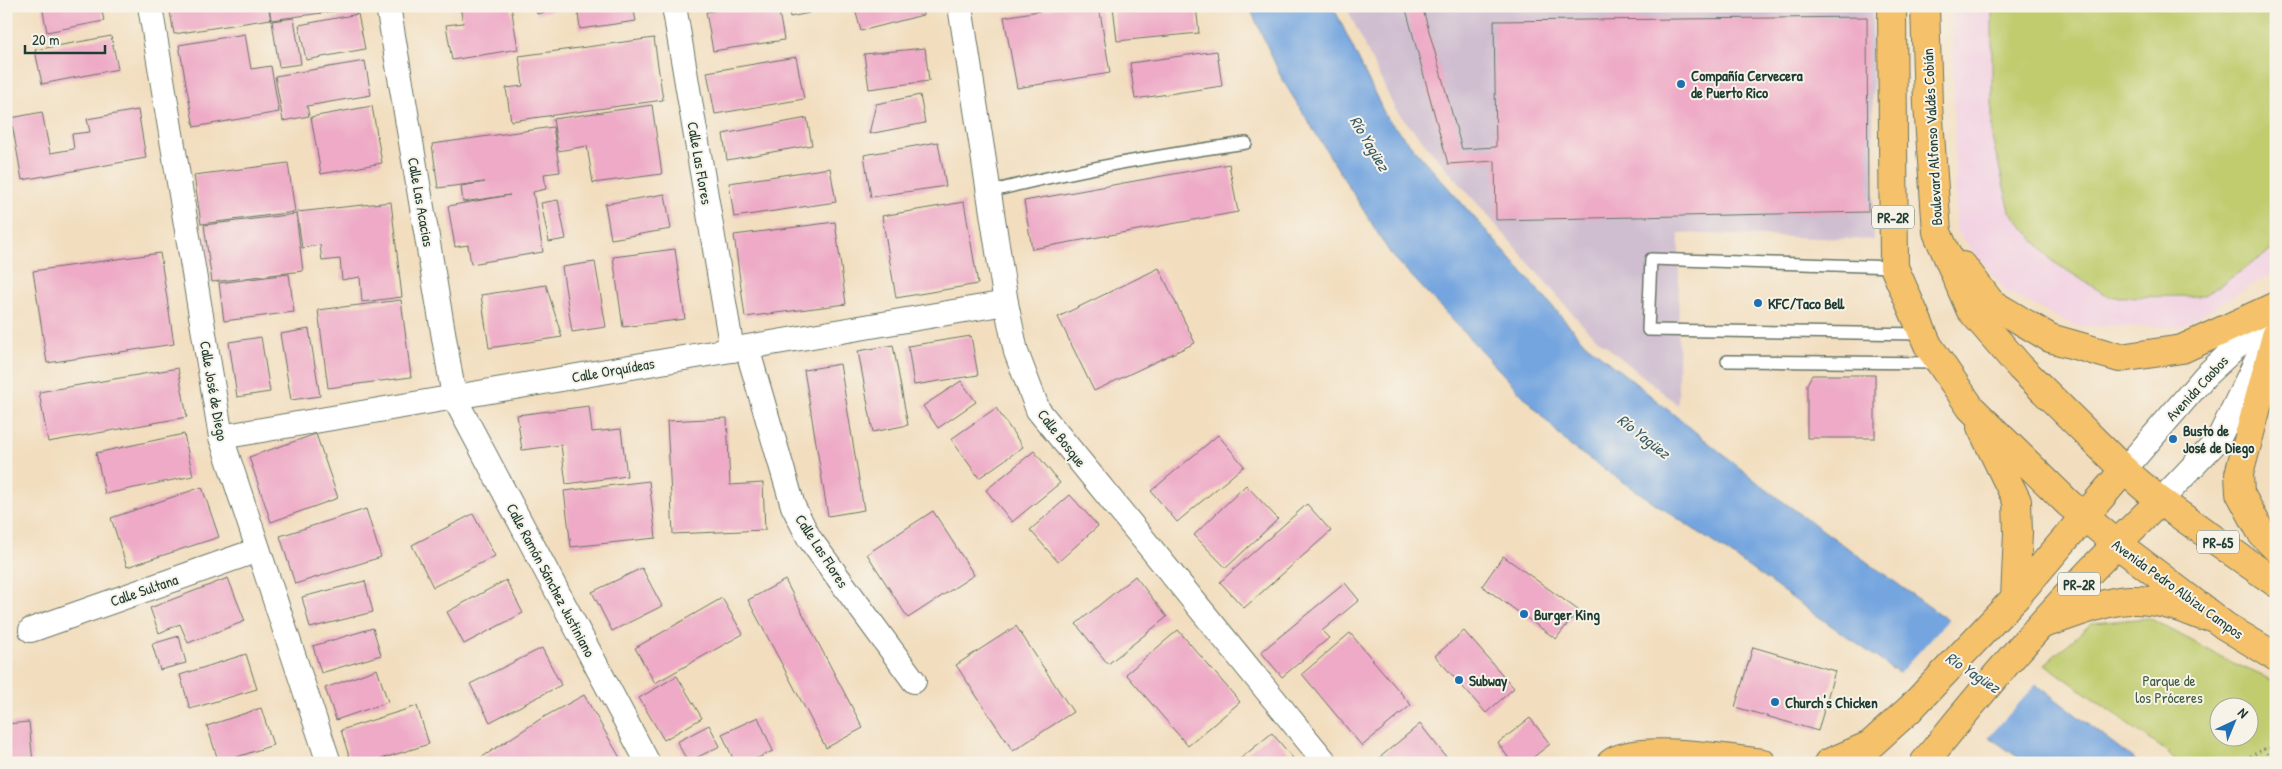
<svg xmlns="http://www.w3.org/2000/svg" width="2282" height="769" font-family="'Patrick Hand',sans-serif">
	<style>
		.built { fill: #f2d0e2 }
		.industrial { fill: #cfbed0 }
		.green { fill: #c0cc6e; stroke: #708451; fill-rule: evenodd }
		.water { fill: #75a5df; stroke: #4a718a }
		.pier { fill: #f2debf }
		.building { fill: #eeaac6 }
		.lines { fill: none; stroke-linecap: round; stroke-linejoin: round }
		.lane-casing { stroke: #697565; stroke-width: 14 }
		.street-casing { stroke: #697565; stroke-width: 26 }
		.primary-casing { stroke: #697565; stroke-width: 30 }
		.path { stroke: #697565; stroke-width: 3; stroke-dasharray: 1 4; stroke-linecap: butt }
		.lane { stroke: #fff; stroke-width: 11 }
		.street { stroke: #fff; stroke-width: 24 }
		.primary { stroke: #f5c16b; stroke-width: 28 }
		.poi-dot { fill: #1f6fb2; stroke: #f7f3e8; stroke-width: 2 }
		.labels { text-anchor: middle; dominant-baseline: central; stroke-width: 4; stroke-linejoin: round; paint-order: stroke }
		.shield { fill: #f7f3e8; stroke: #60746a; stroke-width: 1 }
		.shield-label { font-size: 14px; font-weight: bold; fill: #1f3d34 }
		.poi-label { font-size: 15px; font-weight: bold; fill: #1f3d34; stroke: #f7f3e8; text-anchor: start }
		.street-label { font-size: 15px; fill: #1f3d34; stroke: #f7f3e8 }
		.park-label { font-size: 15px; fill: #3f5a40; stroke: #f7f3e8 }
		.water-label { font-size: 16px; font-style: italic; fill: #395c67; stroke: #f7f3e8 }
	</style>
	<rect width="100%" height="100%" fill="#f7f3e8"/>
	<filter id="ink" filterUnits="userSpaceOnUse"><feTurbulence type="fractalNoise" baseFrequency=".02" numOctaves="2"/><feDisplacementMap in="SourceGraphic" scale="10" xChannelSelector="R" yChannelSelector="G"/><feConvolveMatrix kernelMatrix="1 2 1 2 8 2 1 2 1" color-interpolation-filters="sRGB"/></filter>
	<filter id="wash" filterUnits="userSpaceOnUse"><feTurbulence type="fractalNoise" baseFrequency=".0096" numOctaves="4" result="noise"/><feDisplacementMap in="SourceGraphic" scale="20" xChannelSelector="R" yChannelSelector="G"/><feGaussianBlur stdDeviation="1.12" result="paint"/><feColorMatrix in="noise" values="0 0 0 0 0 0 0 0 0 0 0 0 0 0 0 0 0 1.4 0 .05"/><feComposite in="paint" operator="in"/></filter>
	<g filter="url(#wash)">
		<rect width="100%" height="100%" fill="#f2debf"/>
		<path class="built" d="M1952 6H2276V271L2180 327 2075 326 2007 292 1956 230Z"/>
		<path class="industrial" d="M1346 6H1872L1874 240 1679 233 1678 405 1588 331 1395 109Z"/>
		<g class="green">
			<path d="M1992 6H2276L2275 248 2204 296 2109 297 2052 261 2010 211 1992 138Z"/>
			<path d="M2149 618 2227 660 2276 682V763H2177L2166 751 2045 664 2092 623ZM2220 706H2250V736H2220Z"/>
		</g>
		<path class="water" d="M1249 6H1333L1386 117 1582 340 1767 490 2020 672 2139 763H2026L1717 545 1570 446 1390 253 1282 79Z"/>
		<path class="pier" d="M1950 618 2038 682 1987 739 1897 676Z"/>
		<g id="blocks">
			<g class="building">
				<path d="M42 6H101L104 21 47 32Z"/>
				<path d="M169 6H268L271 19 174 34Z"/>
				<path d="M269 6H358V8L271 20Z"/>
				<path d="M460 6H511L518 49 452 60 446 25 463 23Z"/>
				<path d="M535 6H558V9L537 14Z"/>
				<path d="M577 6H633L636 21 580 29Z"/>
				<path d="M742 6H778L784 40 713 51 706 12Z"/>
				<path d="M788 6H808L809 13 790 17Z"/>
				<path d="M854 6H921L923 15 861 31Z"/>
				<path d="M1067 6H1099L1110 73 1017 88 1004 17Z"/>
				<path d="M1113 6H1196L1199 33 1117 41Z"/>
				<path d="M1405 6H1422L1462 149 1496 147 1494 21 1867 17 1868 212 1496 220 1495 161 1448 164Z"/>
				<path d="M358 14 365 49 306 60 299 25Z"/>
				<path d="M294 18 301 64 279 67 272 21Z"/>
				<path d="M245 34 251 69 271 66 279 112 194 127 179 45Z"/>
				<path d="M111 36 118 69 42 84 35 50Z"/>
				<path d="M654 38 663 100 511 121 506 88 523 86 519 56Z"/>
				<path d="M925 48 929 81 869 89 864 54Z"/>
				<path d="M1217 51 1222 86 1135 99 1130 63Z"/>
				<path d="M796 57 804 99 715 114 707 72Z"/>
				<path d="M365 61 371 95 307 106 309 116 283 121 275 76Z"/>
				<path d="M920 95 925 123 869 134 876 104Z"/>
				<path d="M652 105 662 174 593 183 587 146 558 151 553 119Z"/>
				<path d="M372 106 382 163 321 174 311 117Z"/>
				<path d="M138 110 146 158 22 180 11 118 42 112 50 153 74 149 72 134 90 132 87 119Z"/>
				<path d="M807 118 812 145 727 160 723 134Z"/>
				<path d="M553 127 560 172 544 174 546 189 533 192 543 252 471 264 468 245 455 247 448 206 510 195 463 202 461 186 485 182 438 188 432 144Z"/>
				<path d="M938 142 946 186 871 197 864 155Z"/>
				<path d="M288 163 295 212 201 224 194 175Z"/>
				<path d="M1229 164 1238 212 1032 249 1024 201Z"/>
				<path d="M830 168 836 202 734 217 729 183Z"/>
				<path d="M665 194 671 229 611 239 605 204Z"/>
				<path d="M558 200 566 239 549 242 541 203Z"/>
				<path d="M391 202 402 297 362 302 360 277 342 280 340 259 322 261 320 245 302 248 297 212Z"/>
				<path d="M964 202 978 284 896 298 882 216Z"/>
				<path d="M296 214 303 271 212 282 204 225Z"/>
				<path d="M835 222 846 304 745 317 734 235Z"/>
				<path d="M675 249 685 319 623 327 613 257Z"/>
				<path d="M160 253 174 344 47 363 33 271Z"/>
				<path d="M595 262 606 327 572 332 562 267Z"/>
				<path d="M1159 268 1195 343 1094 391 1058 317Z"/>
				<path d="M289 274 294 312 224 321 219 283Z"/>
				<path d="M546 285 562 337 489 348 481 295Z"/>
				<path d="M401 300 411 377 328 388 318 310Z"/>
				<path d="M309 329 320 396 291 400 280 334Z"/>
				<path d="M971 336 978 375 914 385 908 346Z"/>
				<path d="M261 337 270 392 237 397 229 342Z"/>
				<path d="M893 345 908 425 873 432 858 351Z"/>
				<path d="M840 364 864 510 828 516 804 370Z"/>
				<path d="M178 368 187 417 48 442 39 392Z"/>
				<path d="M1812 375H1875V438H1807V384Z"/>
				<path d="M961 381 976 402 938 428 923 406Z"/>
				<path d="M589 406 592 432 621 429 627 476 566 484 561 445 522 450 517 415Z"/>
				<path d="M996 408 1023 447 979 478 951 439Z"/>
				<path d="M727 418 730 485 763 483 765 530 673 534 667 421Z"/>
				<path d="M184 434 193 476 105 494 96 453Z"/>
				<path d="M316 434 338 498 271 522 249 457Z"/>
				<path d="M1218 435 1244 466 1177 522 1151 491Z"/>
				<path d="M1034 451 1060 483 1012 522 986 490Z"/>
				<path d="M649 481 656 538 571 547 564 491Z"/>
				<path d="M1246 485 1278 519 1226 568 1194 535Z"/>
				<path d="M202 487 219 537 127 567 111 518Z"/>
				<path d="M1070 495 1098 526 1058 562 1030 530Z"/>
				<path d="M1307 504 1331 531 1244 608 1220 582Z"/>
				<path d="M366 509 381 557 295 584 280 536Z"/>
				<path d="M933 511 974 575 908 618 867 554Z"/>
				<path d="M473 514 495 556 433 587 412 545Z"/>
				<path d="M1503 556 1578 610 1556 639 1482 586Z"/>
				<path d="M642 568 662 606 612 631 592 592Z"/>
				<path d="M1135 576 1167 617 1108 664 1076 624Z"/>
				<path d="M228 578 245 621 188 643 180 624 159 633 150 608Z"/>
				<path d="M506 580 523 613 464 644 447 612Z"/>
				<path d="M785 580 863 728 826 748 748 600Z"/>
				<path d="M365 581 373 612 310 628 302 597Z"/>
				<path d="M1345 583 1359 600 1322 631 1329 638 1282 677 1261 652Z"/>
				<path d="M722 598 743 634 655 683 635 648Z"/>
				<path d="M1016 626 1073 712 1013 751 956 665Z"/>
				<path d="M373 628 381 655 321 673 313 646Z"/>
				<path d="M1178 630 1240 702 1188 746 1126 674Z"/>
				<path d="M1464 631 1514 688 1486 713 1435 656Z"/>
				<path d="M1350 633 1411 705 1362 746 1302 674Z"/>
				<path d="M179 636 186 663 160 670 152 644Z"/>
				<path d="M1753 647 1835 671 1818 731 1735 707Z"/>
				<path d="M542 648 561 685 490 722 470 684Z"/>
				<path d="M246 654 257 689 190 709 180 675Z"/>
				<path d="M377 669 388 702 336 720 325 688Z"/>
				<path d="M677 676 702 718 664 740 639 698Z"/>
				<path d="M584 695 623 763H473L542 718Z"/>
				<path d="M417 706 429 744 368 763H351L341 730Z"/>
				<path d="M261 708 273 745 219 763 207 726Z"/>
				<path d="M758 717 773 751 747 763H735L722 734Z"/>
				<path d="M1530 718 1550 744 1526 763H1512L1498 743Z"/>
				<path d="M29 722 33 763H6V724Z"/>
				<path d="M1420 724 1451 763H1373Z"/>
				<path d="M709 725 720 746 688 762 677 742Z"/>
				<path d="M1272 733 1297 763H1235Z"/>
			</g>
		</g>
	</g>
	<g filter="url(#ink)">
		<use href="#blocks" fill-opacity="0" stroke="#697565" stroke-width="1"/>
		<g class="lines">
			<defs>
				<g id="lane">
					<path d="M989 192C1073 170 1159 155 1246 143"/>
					<path d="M1894 267 1651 259 1648 330 1922 334"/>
					<path d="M1727 361 1938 363"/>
				</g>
				<g id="street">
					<path d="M150 6 221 437 329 763"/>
					<path d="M388 6 454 397 648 763"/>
					<path d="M674 6 732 350"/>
					<path d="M960 6 1006 303 1016 352 1038 410 1326 763"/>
					<path d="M747 348 793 506 809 538 914 681"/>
					<path d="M221 437 1006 303"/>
					<path d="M2124 470 2205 376 2276 310"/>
					<path d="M2160 501 2218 440 2268 337"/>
					<path d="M31 630 258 550"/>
				</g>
				<g id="primary">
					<path d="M1892 6 1894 267 1928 345 1971 408 2068 503 2116 543 2225 626 2276 657"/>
					<path d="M1925 6 1928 105 1937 232 1970 309 2020 367 2124 470 2160 501 2276 583"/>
					<path d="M1963 266 1991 303 2050 338 2120 358 2182 349 2276 306"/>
					<path d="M2276 336 2239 474 2240 493 2262 534 2276 548"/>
					<path d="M1981 427 2017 501 2018 533 2015 598"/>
					<path d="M2043 624C2069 616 2103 601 2130 600 2154 599 2180 607 2202 616"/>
					<path d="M1611 763C1635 743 1731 759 1762 763"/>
					<path d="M1828 763 1870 745 1910 709 2015 598 2124 470"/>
					<path d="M1924 763C1997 671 2076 582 2160 501"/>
				</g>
			</defs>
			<use href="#lane" class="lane-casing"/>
			<use href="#street" class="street-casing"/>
			<use href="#primary" class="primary-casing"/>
			<g class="path">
				<path d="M2264 749 2273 763"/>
				<path d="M2237 763 2264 749 2276 747"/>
			</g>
			<use href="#lane" class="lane"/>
			<use href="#street" class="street"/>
			<use href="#primary" class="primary"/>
		</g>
	</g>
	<g class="poi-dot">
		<circle cx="1681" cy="84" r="5"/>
		<circle cx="1758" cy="303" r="5"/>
		<circle cx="2173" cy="439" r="5"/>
		<circle cx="1524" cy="614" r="5"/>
		<circle cx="1459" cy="680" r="5"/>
		<circle cx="1775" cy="702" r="5"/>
	</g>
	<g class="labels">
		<g class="shield">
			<rect x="1872" y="205.5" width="42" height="23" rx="4"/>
			<rect x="2197" y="530.5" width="42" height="23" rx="4"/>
			<rect x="2058" y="572.5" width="42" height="23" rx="4"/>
		</g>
		<g class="shield-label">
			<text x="1893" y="217">PR-2R</text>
			<text x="2218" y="542">PR-65</text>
			<text x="2079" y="584">PR-2R</text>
		</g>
		<g class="poi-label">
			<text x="1691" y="75">Compañía Cervecera<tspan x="1691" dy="17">de Puerto Rico</tspan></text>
			<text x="1768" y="303">KFC/Taco Bell</text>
			<text x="2183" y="430">Busto de<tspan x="2183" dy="17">José de Diego</tspan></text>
			<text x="1534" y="614">Burger King</text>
			<text x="1469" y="680">Subway</text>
			<text x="1785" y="702">Church's Chicken</text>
		</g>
		<g class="street-label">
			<text transform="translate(1932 137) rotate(-93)">Boulevard Alfonso Valdés Cobián</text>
			<text transform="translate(700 163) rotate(80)">Calle Las Flores</text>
			<text transform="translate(421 202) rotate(80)">Calle Las Acacias</text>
			<text transform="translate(613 370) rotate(-10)">Calle Orquídeas</text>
			<text transform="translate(2197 388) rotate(-47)">Avenida Caobos</text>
			<text transform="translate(214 391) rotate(80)">Calle José de Diego</text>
			<text transform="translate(1062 438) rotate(52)">Calle Bosque</text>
			<text transform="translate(822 551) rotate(57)">Calle Las Flores</text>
			<text transform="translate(551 580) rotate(62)">Calle Ramón Sánchez Justiniano</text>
			<text transform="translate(2178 589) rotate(36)">Avenida Pedro Albizu Campos</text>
			<text transform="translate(144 590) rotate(-19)">Calle Sultana</text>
		</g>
		<g class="park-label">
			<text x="2169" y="680">Parque de<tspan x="2169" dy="17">los Próceres</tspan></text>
		</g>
		<g class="water-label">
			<text transform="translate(1370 143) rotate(59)">Río Yagüez</text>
			<text transform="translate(1644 436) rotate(38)">Río Yagüez</text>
			<text transform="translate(1973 672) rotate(33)">Río Yagüez</text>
		</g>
	</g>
	<rect width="2282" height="769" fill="none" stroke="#f7f3e8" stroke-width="25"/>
	<g transform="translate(2234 722) rotate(44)"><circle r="24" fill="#f7f3e8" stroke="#a1aaa0"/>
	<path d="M0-4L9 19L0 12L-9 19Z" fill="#1f6fb2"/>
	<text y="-8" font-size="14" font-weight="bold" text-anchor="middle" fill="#1f3d34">N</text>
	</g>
	<path d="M25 45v8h80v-8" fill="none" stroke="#1f3d34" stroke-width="2.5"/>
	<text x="32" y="45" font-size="15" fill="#1f3d34" stroke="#f7f3e8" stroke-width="4" paint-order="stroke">20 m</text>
</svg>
